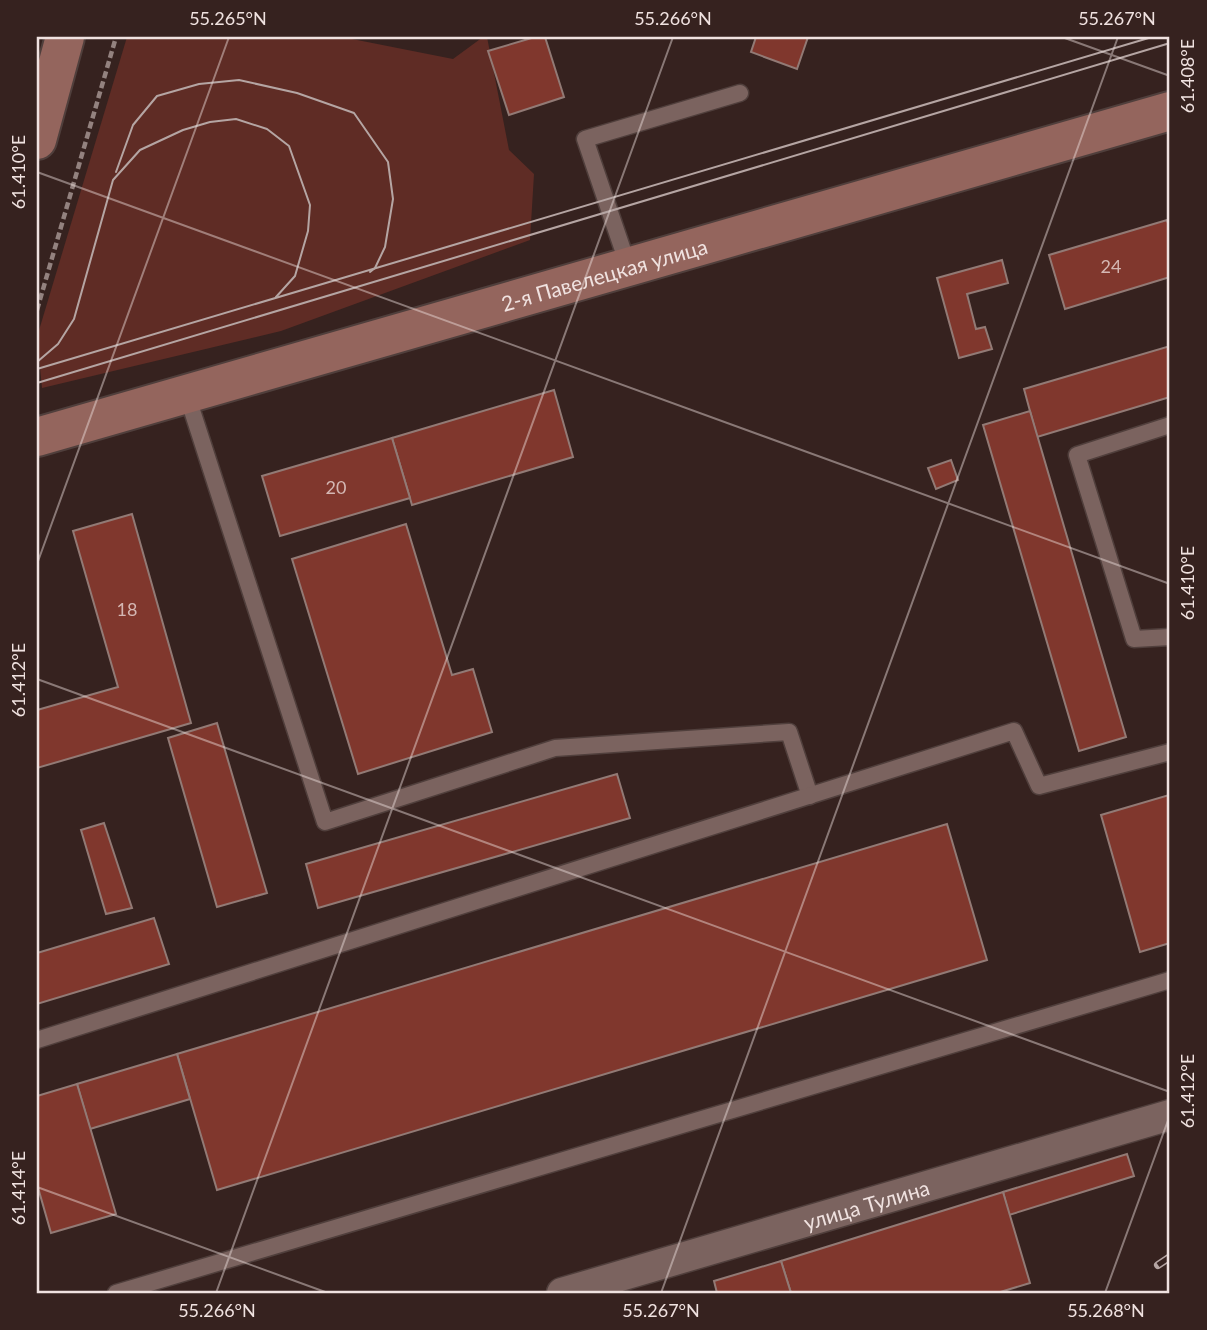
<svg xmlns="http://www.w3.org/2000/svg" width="1207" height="1330" font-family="Lato,sans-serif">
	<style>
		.green { fill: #5f2c25 }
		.building { fill: #80372d; stroke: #927a75; stroke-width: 2 }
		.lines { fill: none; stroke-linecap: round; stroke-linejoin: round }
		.lane-casing { stroke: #503f3c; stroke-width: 19 }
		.street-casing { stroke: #503f3c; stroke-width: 33 }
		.secondary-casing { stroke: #503f3c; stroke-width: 42 }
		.path { stroke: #93827f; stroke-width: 4.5; stroke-dasharray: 7 3.5; stroke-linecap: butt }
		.lane { stroke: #7b635f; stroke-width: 16 }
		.street { stroke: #7b635f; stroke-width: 30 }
		.secondary { stroke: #94655d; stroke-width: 38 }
		.tram { stroke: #b5a5a3; stroke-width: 2 }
		.rail-casing { stroke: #b5a5a3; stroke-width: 8 }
		.rail { stroke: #36221f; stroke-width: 5; stroke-dasharray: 16; stroke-linecap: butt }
		.ticks { fill: none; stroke: #f0e2e0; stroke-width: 2; stroke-opacity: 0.45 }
		.labels { text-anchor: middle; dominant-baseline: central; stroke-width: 6; stroke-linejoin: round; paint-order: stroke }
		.number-label { font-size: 18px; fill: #d4b7b3 }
		.street-label { font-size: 21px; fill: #f0e2e0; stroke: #36221f }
		.neatline { fill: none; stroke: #f0e2e0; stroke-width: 2.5 }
		.ticks-label { font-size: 18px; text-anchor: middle; fill: #f0e2e0 }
	</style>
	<rect width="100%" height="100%" fill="#36221f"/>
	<path class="green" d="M127 37H342L453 59 483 37H487L509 150 534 174 530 240 281 331 42 388 37 337Z"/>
	<g class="building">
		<path d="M535 37H545L564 97 509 115 488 51Z"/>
		<path d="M756 37H808L797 69 751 52Z"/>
		<path d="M1167 220 1170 230V277L1065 309 1049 255Z"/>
		<path d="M1002 260 1008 283 967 294 976 329 985 327 992 349 959 358 937 278Z"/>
		<path d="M1170 346V397L1037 437 1024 389Z"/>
		<path d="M554 390 573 457 412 505 392 438Z"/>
		<path d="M1030 411 1126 737 1079 751 983 425Z"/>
		<path d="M392 438 410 498 280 536 262 476Z"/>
		<path d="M951 460 958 480 936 489 928 468Z"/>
		<path d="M132 514 191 723 37 768V710L118 687 73 531Z"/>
		<path d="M406 524 452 675 473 669 492 732 358 774 292 559Z"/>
		<path d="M217 723 267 893 217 907 168 738Z"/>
		<path d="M617 774 630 818 318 908 306 864Z"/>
		<path d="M1169 795 1170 943 1140 952 1101 815Z"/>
		<path d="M104 823 132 908 106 914 81 830Z"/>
		<path d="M947 824 987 960 217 1190 177 1054Z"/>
		<path d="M154 918 169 964 37 1004V953Z"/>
		<path d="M177 1054 190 1099 90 1129 77 1084Z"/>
		<path d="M77 1084 116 1214 51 1233 37 1184V1096Z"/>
		<path d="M1127 1154 1134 1176 1009 1215 1003 1192Z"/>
		<path d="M1003 1192 1030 1283 997 1293H791L781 1261Z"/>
		<path d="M781 1261 791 1293H717L714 1281Z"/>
	</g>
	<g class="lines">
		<defs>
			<g id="lane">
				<path d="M629 268 585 139 740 93"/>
				<path d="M187 395 325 822 555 748 789 732 810 796"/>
				<path d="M1170 425 1077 455 1134 639 1170 637"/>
				<path d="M37 1040 1014 731 1039 786 1170 752"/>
				<path d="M116 1293 1170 980"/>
			</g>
			<g id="street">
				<path id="s1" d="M562 1293 1170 1115"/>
			</g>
			<g id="secondary">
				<path d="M37 140 65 37"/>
				<path id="s2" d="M37 437 1170 111"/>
			</g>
		</defs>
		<use href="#lane" class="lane-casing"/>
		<use href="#street" class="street-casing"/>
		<use href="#secondary" class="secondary-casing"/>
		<path class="path" d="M37 310 116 37"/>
		<use href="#lane" class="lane"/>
		<use href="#street" class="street"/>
		<use href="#secondary" class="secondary"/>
		<g class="tram">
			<path d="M116 172 133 125 157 96 199 84 239 80 297 93 354 113 388 162 393 199 385 247 375 268 370 272"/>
			<path d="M37 362 58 344 74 319 113 180 140 150 183 130 210 122 236 119 267 129 289 146 310 205 308 231 295 276 276 297"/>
			<path d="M37 369 1152 37"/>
			<path d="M37 383 1170 43"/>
		</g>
		<defs>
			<path id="rail" d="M1158 1265 1170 1257"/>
		</defs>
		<use href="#rail" class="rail-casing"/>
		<use href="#rail" class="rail"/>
	</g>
	<path class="ticks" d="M1062 37 1170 76M37 172 1170 584M37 564 229 37M37 679 1170 1092M37 1187 328 1293M216 1293 673 37M661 1293 1118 37M1105 1293 1170 1115"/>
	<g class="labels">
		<g class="number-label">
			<text x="1111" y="266">24</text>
			<text x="336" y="487">20</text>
			<text x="127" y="609">18</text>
		</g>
		<g class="street-label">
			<text stroke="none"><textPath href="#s2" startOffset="590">2-я Павелецкая улица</textPath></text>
			<text stroke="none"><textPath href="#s1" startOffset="317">улица Тулина</textPath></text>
		</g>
	</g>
	<rect width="1207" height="1330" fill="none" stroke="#36221f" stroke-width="77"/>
	<rect x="38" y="38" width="1130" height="1254" class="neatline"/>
	<g class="ticks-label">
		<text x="228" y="25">55.265°N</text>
		<text x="673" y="25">55.266°N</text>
		<text x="1117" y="25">55.267°N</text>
		<text transform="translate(1188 76) rotate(-90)" y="6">61.408°E</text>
		<text transform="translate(19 172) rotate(-90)" y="6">61.410°E</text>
		<text transform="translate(1188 583) rotate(-90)" y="6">61.410°E</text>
		<text transform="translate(19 680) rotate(-90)" y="6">61.412°E</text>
		<text transform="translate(1188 1091) rotate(-90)" y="6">61.412°E</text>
		<text transform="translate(19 1188) rotate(-90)" y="6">61.414°E</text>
		<text x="217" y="1317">55.266°N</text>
		<text x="661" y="1317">55.267°N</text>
		<text x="1106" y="1317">55.268°N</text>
	</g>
</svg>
